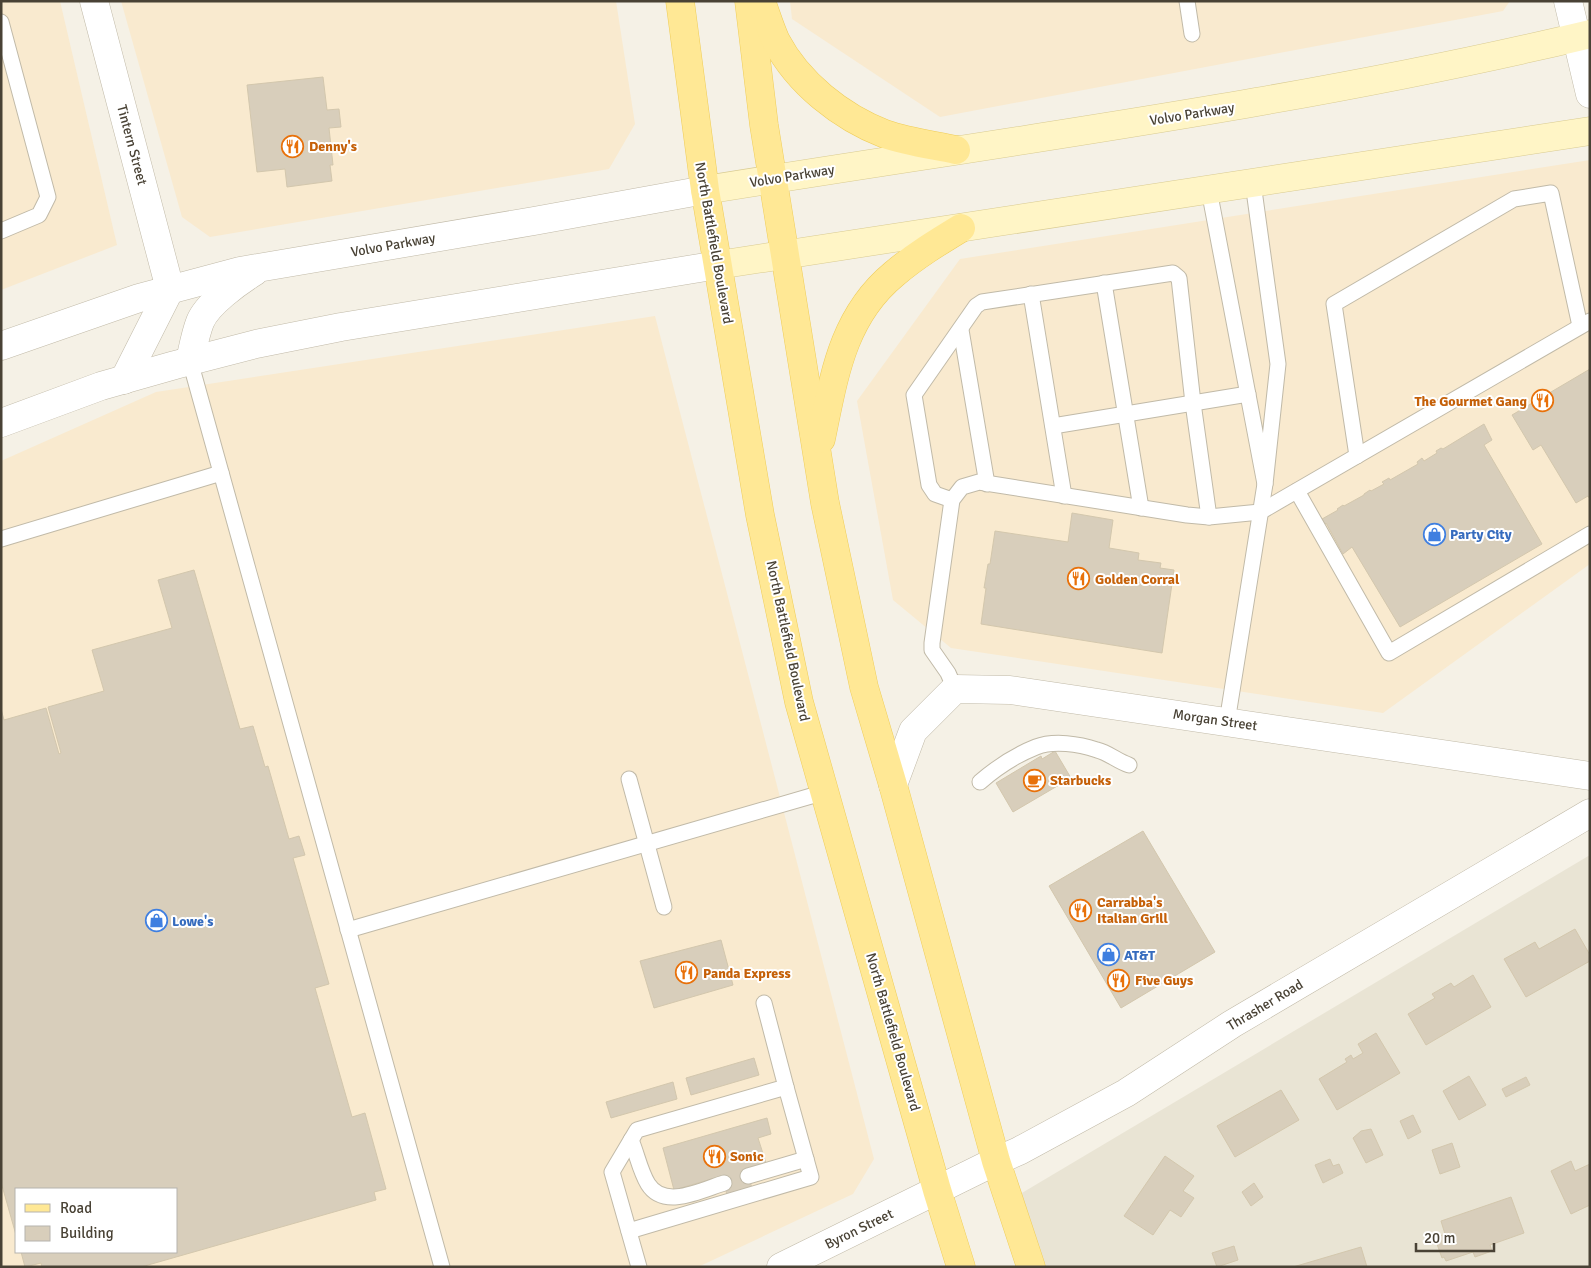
<svg xmlns="http://www.w3.org/2000/svg" width="1591" height="1268" font-family="Signika,sans-serif">
	<style>
		.residential { fill: #e9e4d4 }
		.commercial { fill: #f9eacf; fill-rule: evenodd }
		.building { fill: #d8cebb; stroke: #d3c7ad }
		.lines { fill: none; stroke-linecap: round; stroke-linejoin: round }
		.service-casing { stroke: #c1baa8; stroke-width: 17 }
		.minor-casing { stroke: #c1baa8; stroke-width: 29 }
		.secondary-casing { stroke: #d9cb92; stroke-width: 29 }
		.primary-casing { stroke: #efcd5a; stroke-width: 29 }
		.service { stroke: #fff; stroke-width: 15 }
		.minor { stroke: #fff; stroke-width: 28 }
		.secondary { stroke: #fff5c6; stroke-width: 28 }
		.primary { stroke: #ffe895; stroke-width: 28 }
		.labels { text-anchor: middle; dominant-baseline: central; stroke-width: 4; stroke-linejoin: round; paint-order: stroke }
		.street-label { font-size: 14px; fill: #494235; stroke: #fff }
		.food-label { font-size: 14px; font-weight: bold; fill: #c56008; stroke: #fff; text-anchor: start }
		.shop-label { font-size: 14px; font-weight: bold; fill: #366cbe; stroke: #fff; text-anchor: start }
	</style>
	<rect width="100%" height="100%" fill="#f5f1e6"/>
	<path class="residential" d="M1590 855V1267H1030L1010 1200Z"/>
	<g class="commercial">
		<path d="M1 1H60L117 245 1 290Z"/>
		<path d="M121 1H616L635 124 609 169 210 237 182 217Z"/>
		<path d="M790 1H1510L1503 11 940 117 792 19Z"/>
		<path d="M1590 160V564L1383 713 951 648 893 600 857 401 960 259Z"/>
		<path d="M655 316 874 1159 853 1194 698 1267H1V461L156 392ZM16 1189H176V1252H16Z"/>
	</g>
	<g class="building">
		<path d="M323 77 327 110 339 109 341 127 329 128 333 165H330L332 181 287 187 285 169 257 172 247 85Z"/>
		<path d="M1590 369V499L1588 496 1576 503 1541 445 1533 450 1512 415Z"/>
		<path d="M1484 424 1492 440 1484 445 1542 544 1400 627 1352 547 1343 554 1326 523 1325 524 1322 519 1338 510 1337 509 1343 505 1344 506 1364 495V494L1370 490 1371 491 1384 484 1382 482 1389 478 1390 480 1418 464 1417 462 1422 458 1424 461 1437 453 1436 451 1441 448 1443 449Z"/>
		<path d="M1072 513 1113 520 1109 548 1139 553 1138 560 1161 563 1160 568 1174 570 1162 653 981 624 986 588H984L988 564H990L995 531 1068 542Z"/>
		<path d="M194 570 240 729 253 726 265 767 268 766 289 839 299 836 305 855 293 858 329 984 315 988 352 1117 365 1113 386 1189 374 1192 376 1200 141 1267H42L41 1263 25 1267 21 1252H176V1189H16V1235L1 1182V709L4 720 46 708 59 754 61 753 48 707 104 691 92 650 172 628 158 580Z"/>
		<path d="M1055 751 1071 778 1013 812 996 783 1041 756 1042 759Z"/>
		<path d="M1143 831 1215 952 1121 1008 1049 886Z"/>
		<path d="M1575 929 1590 955V961L1526 997 1504 959 1535 942 1539 949Z"/>
		<path d="M721 940 733 985 654 1008 640 961Z"/>
		<path d="M1473 975 1491 1007 1426 1045 1408 1014 1435 998 1432 994 1451 983 1454 987Z"/>
		<path d="M1376 1033 1400 1073 1337 1110 1319 1079 1347 1062 1345 1059 1351 1055 1353 1059 1363 1053 1358 1044Z"/>
		<path d="M754 1058 759 1075 691 1095 686 1078Z"/>
		<path d="M1469 1076 1486 1105 1459 1120 1443 1091Z"/>
		<path d="M1526 1077 1530 1085 1506 1097 1502 1089Z"/>
		<path d="M673 1082 677 1099 611 1118 606 1102Z"/>
		<path d="M1281 1090 1299 1120 1235 1157 1217 1126Z"/>
		<path d="M1413 1115 1421 1132 1408 1139 1400 1121Z"/>
		<path d="M767 1118 771 1134 758 1138 767 1166 747 1172 752 1188 727 1195 722 1176 674 1190 663 1148Z"/>
		<path d="M1371 1129 1383 1155 1366 1163 1353 1138 1361 1131Z"/>
		<path d="M1452 1143 1460 1167 1440 1174 1432 1150Z"/>
		<path d="M1165 1156 1194 1176 1183 1191 1194 1198 1181 1217 1170 1210 1153 1235 1124 1216Z"/>
		<path d="M1330 1159 1333 1166 1339 1164 1343 1173 1323 1183 1315 1165Z"/>
		<path d="M1571 1161 1575 1171 1590 1164V1205L1571 1214 1551 1171Z"/>
		<path d="M1254 1183 1263 1197 1251 1206 1242 1192Z"/>
		<path d="M1511 1197 1524 1233 1490 1245 1492 1251 1475 1257 1473 1252 1446 1261 1444 1257 1442 1258 1437 1244 1439 1243 1437 1237 1445 1234 1441 1221Z"/>
		<path d="M1234 1246 1238 1260 1217 1267 1212 1253Z"/>
		<path d="M1361 1247 1367 1267H1293Z"/>
	</g>
	<g class="lines">
		<defs>
			<g id="service">
				<path d="M1187 1 1192 34"/>
				<path d="M1 22 48 197 39 215 1 231"/>
				<path d="M1209 190 1265 484 1278 364 1253 183"/>
				<path d="M1104 283 1141 508"/>
				<path d="M1031 294 1064 496"/>
				<path d="M961 330 987 484"/>
				<path d="M190 361 442 1267"/>
				<path d="M1053 426 1248 394"/>
				<path d="M1357 456 1334 304 1514 199 1551 193 1580 326"/>
				<path d="M1297 491 1389 653 1590 534"/>
				<path d="M952 500 935 494 929 485 914 395 976 306 982 302 1173 273 1179 278 1193 403 1209 517"/>
				<path d="M1 539 221 473"/>
				<path d="M955 689 948 673 932 650V643L952 500 962 487 979 482 1187 515 1209 517 1260 512 1590 321"/>
				<path d="M1227 722 1265 484"/>
				<path d="M629 779 664 907"/>
				<path d="M980 782C996 768 1016 755 1036 747 1054 740 1079 744 1097 750 1109 753 1117 761 1129 765"/>
				<path d="M348 930 825 792"/>
				<path d="M631 1140C637 1154 640 1171 648 1184 664 1210 702 1190 724 1183"/>
				<path d="M748 1176 806 1159"/>
				<path d="M629 1231 811 1177 786 1087"/>
				<path d="M639 1267 612 1172 637 1130 786 1087 764 1003"/>
			</g>
			<g id="minor">
				<path d="M94 1 170 289 124 380"/>
				<path d="M1568 1 1590 94"/>
				<path d="M1 346 139 298 240 271 534 221 705 190"/>
				<path d="M190 361C193 348 195 335 200 322 207 304 238 282 254 272"/>
				<path d="M1 423 101 386 175 365 256 344 341 327 718 265"/>
				<path d="M893 785 913 731 955 689 1010 690 1590 776"/>
				<path d="M781 1267 996 1161 1019 1151 1126 1093 1232 1024 1590 813"/>
			</g>
			<g id="secondary">
				<path d="M705 190C1000 142 1298 104 1590 34"/>
				<path d="M718 265 1590 131"/>
			</g>
			<g id="primary">
				<path d="M680 1 705 190 760 515 799 702 937 1190 961 1267"/>
				<path d="M749 1 764 125 825 503 864 687 893 785 996 1161 1031 1267"/>
				<path d="M761 1C766 14 770 28 776 41 798 83 841 117 885 134 908 142 933 145 956 150"/>
				<path d="M821 439C834 377 842 317 894 274 915 256 938 242 961 228"/>
			</g>
		</defs>
		<use href="#service" class="service-casing"/>
		<use href="#minor" class="minor-casing"/>
		<use href="#secondary" class="secondary-casing"/>
		<use href="#primary" class="primary-casing"/>
		<use href="#service" class="service"/>
		<use href="#minor" class="minor"/>
		<use href="#secondary" class="secondary"/>
		<use href="#primary" class="primary"/>
	</g>
	<defs>
		<symbol id="restaurant-ring" viewBox="-11 -11 22 22"><circle r="9.5" fill="#fff" stroke="#e8710a" stroke-width="1.5"/><path d="M-5-6h1v4h1v-4h1v4h1v-4h1v5L-1.5 .5V6h-2V.5L-5-1ZM5-6V6H3V1.5H1.5Q1.5-4 5-6Z" fill="#e8710a"/></symbol>
		<symbol id="shop-ring" viewBox="-11 -11 22 22"><circle r="9.5" fill="#fff" stroke="#3f7fe0" stroke-width="1.5"/><path d="M-5-2.5h2.3a2.7 3.5 0 0 1 5.4 0H5L5.5 6h-11ZM-1.5-2.5h3a1.5 2.3 0 0 0-3 0Z" fill="#3f7fe0"/></symbol>
		<symbol id="cafe-ring" viewBox="-11 -11 22 22"><circle r="9.5" fill="#fff" stroke="#e8710a" stroke-width="1.5"/><path d="M-5.5-4.5H6V0H3Q3 3.5 0 3.5H-2.5Q-5.5 3.5-5.5 0ZM3-3.2v2h1.7v-2ZM-6 4.5H4V6H-6Z" fill="#e8710a"/></symbol>
	</defs>
	<g fill-rule="evenodd">
		<use href="#restaurant-ring" x="280" y="134" width="25" height="25"/>
		<use href="#restaurant-ring" x="1530" y="388" width="25" height="25"/>
		<use href="#shop-ring" x="1422" y="522" width="25" height="25"/>
		<use href="#restaurant-ring" x="1066" y="566" width="25" height="25"/>
		<use href="#cafe-ring" x="1022" y="768" width="25" height="25"/>
		<use href="#restaurant-ring" x="1068" y="898" width="25" height="25"/>
		<use href="#shop-ring" x="144" y="908" width="25" height="25"/>
		<use href="#shop-ring" x="1096" y="942" width="25" height="25"/>
		<use href="#restaurant-ring" x="674" y="960" width="25" height="25"/>
		<use href="#restaurant-ring" x="1106" y="968" width="25" height="25"/>
		<use href="#restaurant-ring" x="702" y="1144" width="25" height="25"/>
	</g>
	<g class="labels">
		<g class="street-label">
			<text transform="translate(1192 114) rotate(-9)">Volvo Parkway</text>
			<text transform="translate(132 145) rotate(75)">Tintern Street</text>
			<text transform="translate(792 176) rotate(-9)">Volvo Parkway</text>
			<text transform="translate(714 243) rotate(80)">North Battlefield Boulevard</text>
			<text transform="translate(393 245) rotate(-10)">Volvo Parkway</text>
			<text transform="translate(788 641) rotate(78)">North Battlefield Boulevard</text>
			<text transform="translate(1215 720) rotate(8)">Morgan Street</text>
			<text transform="translate(1265 1005) rotate(-31)">Thrasher Road</text>
			<text transform="translate(893 1032) rotate(74)">North Battlefield Boulevard</text>
			<text transform="translate(859 1229) rotate(-26)">Byron Street</text>
		</g>
		<g class="food-label">
			<text x="309" y="146">Denny's</text>
			<text x="1527" y="401" text-anchor="end">The Gourmet Gang</text>
			<text x="1095" y="579">Golden Corral</text>
			<text x="1050" y="780">Starbucks</text>
			<text x="1097" y="902">Carrabba's<tspan x="1097" dy="16">Italian Grill</tspan></text>
			<text x="703" y="973">Panda Express</text>
			<text x="1135" y="980">Five Guys</text>
			<text x="730" y="1156">Sonic</text>
		</g>
		<g class="shop-label">
			<text x="1450" y="534">Party City</text>
			<text x="172" y="921">Lowe's</text>
			<text x="1124" y="955">AT&amp;T</text>
		</g>
	</g>
	<rect width="1591" height="1268" fill="none" stroke="#494235" stroke-width="5"/>
	<rect x="15" y="1188" width="162" height="65" fill="#ffffff" stroke="#b6b3ae"/>
	<rect x="25" y="1204" width="25" height="8" fill="#ffe895" stroke="#b6b3ae"/>
	<text x="60" y="1213" font-size="15" fill="#494235">Road</text>
	<rect x="25" y="1226" width="25" height="15" fill="#d8cebb" stroke="#b6b3ae"/>
	<text x="60" y="1238" font-size="15" fill="#494235">Building</text>
	<path d="M1416 1243v8h78v-8" fill="none" stroke="#494235" stroke-width="2.5"/>
	<text x="1424" y="1243" font-size="15" fill="#494235" stroke="#ffffff" stroke-width="4" paint-order="stroke">20 m</text>
</svg>
